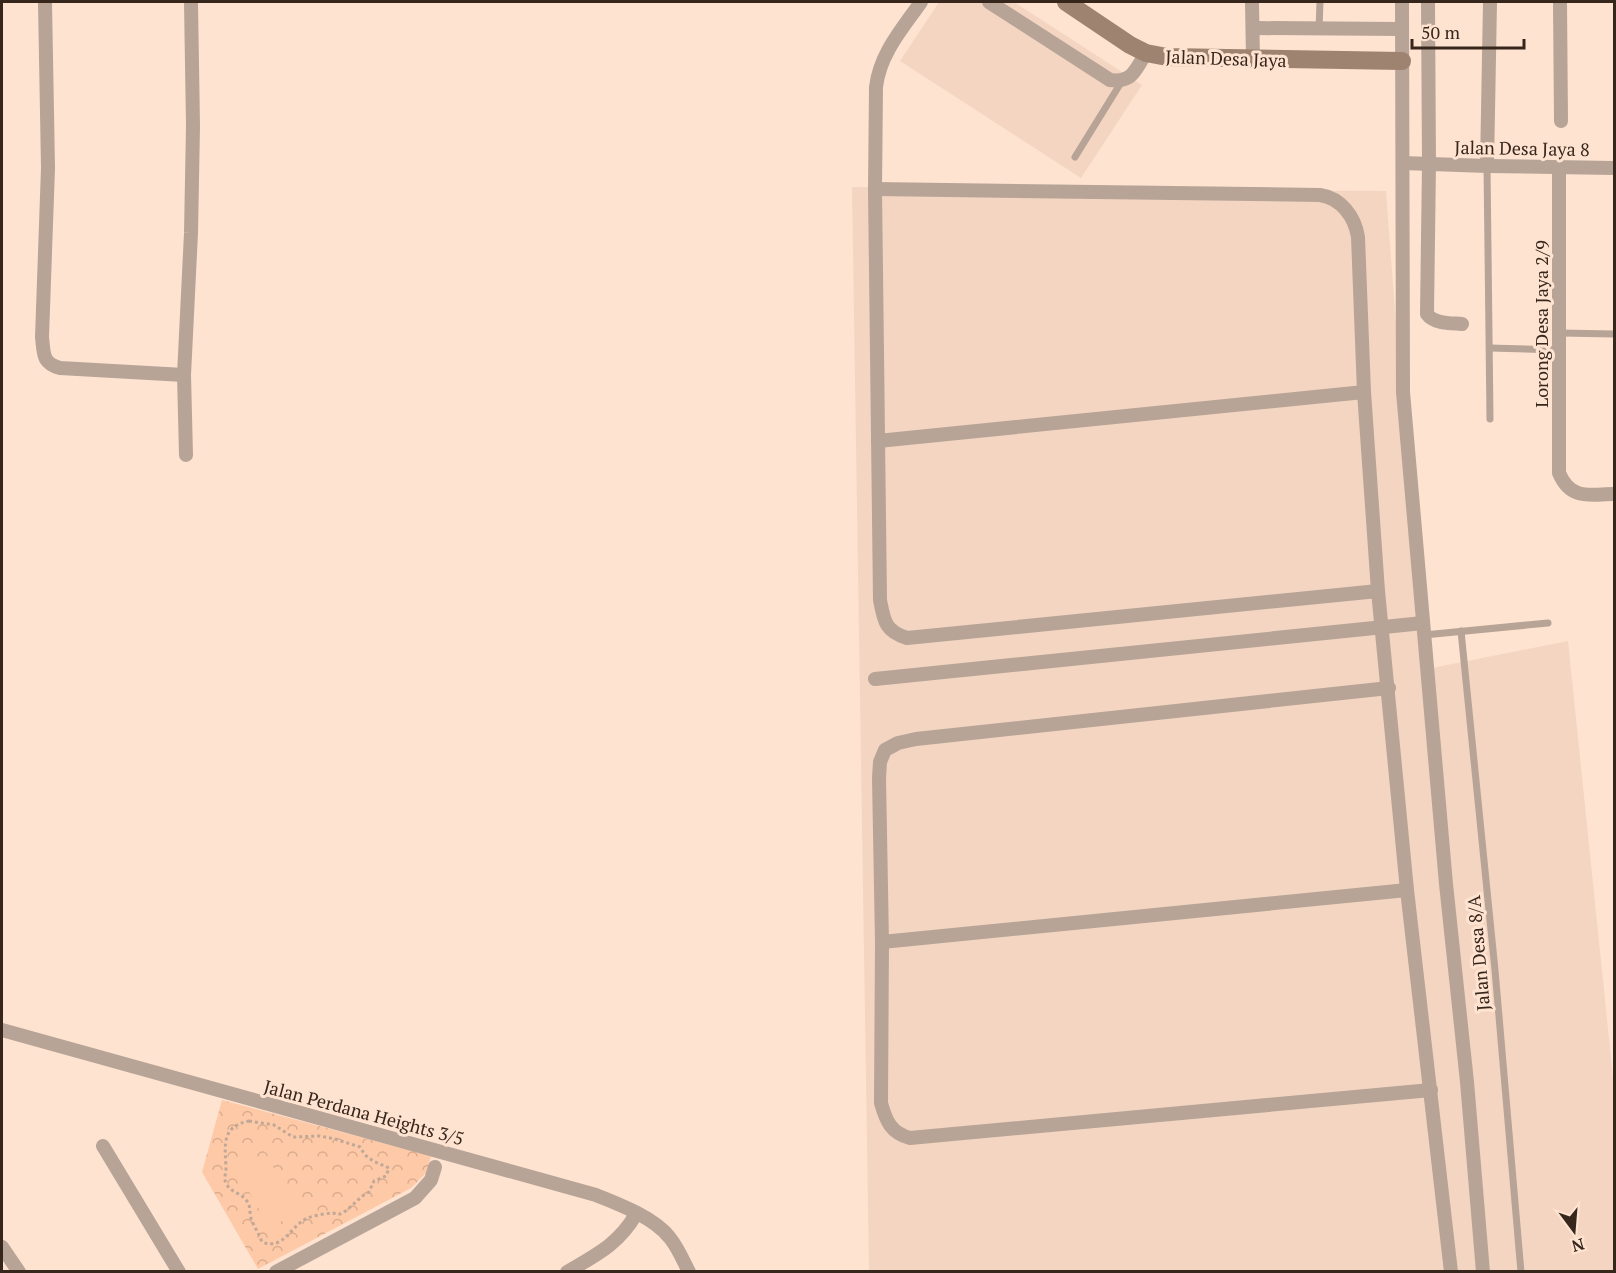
<svg xmlns="http://www.w3.org/2000/svg" width="1616" height="1273" font-family="'PT Serif',serif">
	<style>
		.built { fill: #f4d5c1 }
		.park { fill: url(#park-crowns) }
		.pitch { fill: #fec9a6 }
		.lines { fill: none; stroke-linecap: round; stroke-linejoin: round }
		.path { stroke: #c0a899; stroke-width: 3; stroke-dasharray: 3 3; stroke-linecap: butt }
		.lane { stroke: #b7a497; stroke-width: 7 }
		.street { stroke: #b7a497; stroke-width: 14 }
		.secondary { stroke: #9e8370; stroke-width: 18 }
		.labels { text-anchor: middle; dominant-baseline: central; stroke-width: 6; stroke-linejoin: round; paint-order: stroke }
		.street-label { font-size: 18px; fill: #37261b; stroke: #fee3d1 }
	</style>
	<defs>
		<pattern id="park-crowns" width="20" height="18" patternUnits="userSpaceOnUse" patternTransform="scale(1.5)"><rect width="20" height="18" fill="#fec9a6"/><path d="M2 6a3 3 0 1 1 6 0M12 15a3 3 0 1 1 6 0" fill="none" stroke="#daac8e"/></pattern>
	</defs>
	<rect width="100%" height="100%" fill="#fee3d1"/>
	<g class="built">
		<path d="M939 2H1014L1142 85 1081 178 900 61Z"/>
		<path d="M852 187 1386 191 1422 670 1568 641 1614 1087V1271H869Z"/>
	</g>
	<path class="park" d="M222 1100 431 1156 427 1172 411 1188 258 1269 202 1172Z"/>
	<path class="pitch" d="M265 1153 299 1211 270 1228 236 1169Z"/>
	<g class="lines">
		<path class="path" d="M249 1121 274 1125 293 1137 320 1136 335 1139 360 1147 365 1155 373 1161 389 1168 386 1176 374 1181 369 1192C359 1197 353 1206 344 1212 339 1216 336 1213 331 1213 324 1214 309 1216 304 1220 289 1229 283 1250 262 1242 259 1234 255 1228 252 1221 249 1215 251 1208 248 1203 244 1194 232 1193 227 1185 223 1179 226 1174 226 1168 225 1144 221 1127 249 1121Z"/>
		<g class="lane">
			<path d="M1319 29 1320 2"/>
			<path d="M1075 157 1122 81"/>
			<path d="M1487 166 1490 419"/>
			<path d="M1560 333 1614 334"/>
			<path d="M1490 348 1560 350"/>
			<path d="M1461 631 1495 970 1521 1272"/>
			<path d="M1424 635 1548 623"/>
		</g>
		<g class="street">
			<path d="M45 2 48 168 42 337C44 354 42 363 60 368L184 375"/>
			<path d="M921 2C903 28 880 53 876 87L875 189 880 600C884 621 885 631 907 638L1378 591"/>
			<path d="M989 2 1110 80C1133 83 1135 70 1146 53"/>
			<path d="M1252 2 1253 60"/>
			<path d="M1402 2 1403 392 1446 884 1467 1082 1483 1272"/>
			<path d="M1428 2 1429 164 1427 314C1434 324 1451 323 1462 324"/>
			<path d="M1560 2 1561 121"/>
			<path d="M1253 28 1401 29"/>
			<path d="M1403 163 1487 166 1614 168"/>
			<path d="M1487 166 1490 2"/>
			<path d="M1559 168V473C1571 501 1590 494 1614 494"/>
			<path d="M875 189 1320 195C1341 198 1355 217 1358 237L1364 392 1378 591 1407 890 1451 1272"/>
			<path d="M878 441 1364 392"/>
			<path d="M186 455 184 375 191 233 193 126 191 2"/>
			<path d="M875 679 1423 623"/>
			<path d="M1389 688 916 739 898 743 885 750 880 762 879 778 882 942 881 1103C886 1121 891 1133 910 1138L1431 1090"/>
			<path d="M882 942 1407 890"/>
			<path d="M2 1030 596 1195C619 1204 655 1218 670 1238 678 1248 683 1260 689 1272"/>
			<path d="M103 1146 179 1272"/>
			<path d="M2 1247 19 1272"/>
			<path d="M276 1272 415 1198 431 1180 435 1167"/>
			<path d="M567 1272C596 1255 619 1244 636 1214"/>
		</g>
		<path class="secondary" d="M1066 2 1130 45 1146 53 1167 57 1402 61"/>
	</g>
	<g class="labels">
		<g class="street-label">
			<text transform="translate(1226 58) rotate(2)">Jalan Desa Jaya</text>
			<text transform="translate(1522 148) rotate(1)">Jalan Desa Jaya 8</text>
			<text transform="translate(1541 324) rotate(-90)">Lorong Desa Jaya 2/9</text>
			<text transform="translate(1478 953) rotate(-95)">Jalan Desa 8/A</text>
			<text transform="translate(364 1112) rotate(15)">Jalan Perdana Heights 3/5</text>
		</g>
	</g>
	<rect width="1616" height="1273" fill="none" stroke="#37261b" stroke-width="6"/>
	<g transform="translate(1574 1231) rotate(164)" stroke="#fee3d1" stroke-width="4.5" paint-order="stroke">
	<path d="M0-4.5L10 22L0 15L-10 22Z" fill="#37261b"/>
	<text y="-9" font-size="16" font-weight="bold" text-anchor="middle" fill="#37261b">N</text>
	</g>
	<path d="M1412 39v9h112v-9" fill="none" stroke="#37261b" stroke-width="3"/>
	<text x="1421" y="39" font-size="18" fill="#37261b" stroke="#fee3d1" stroke-width="4.5" paint-order="stroke">50 m</text>
</svg>
